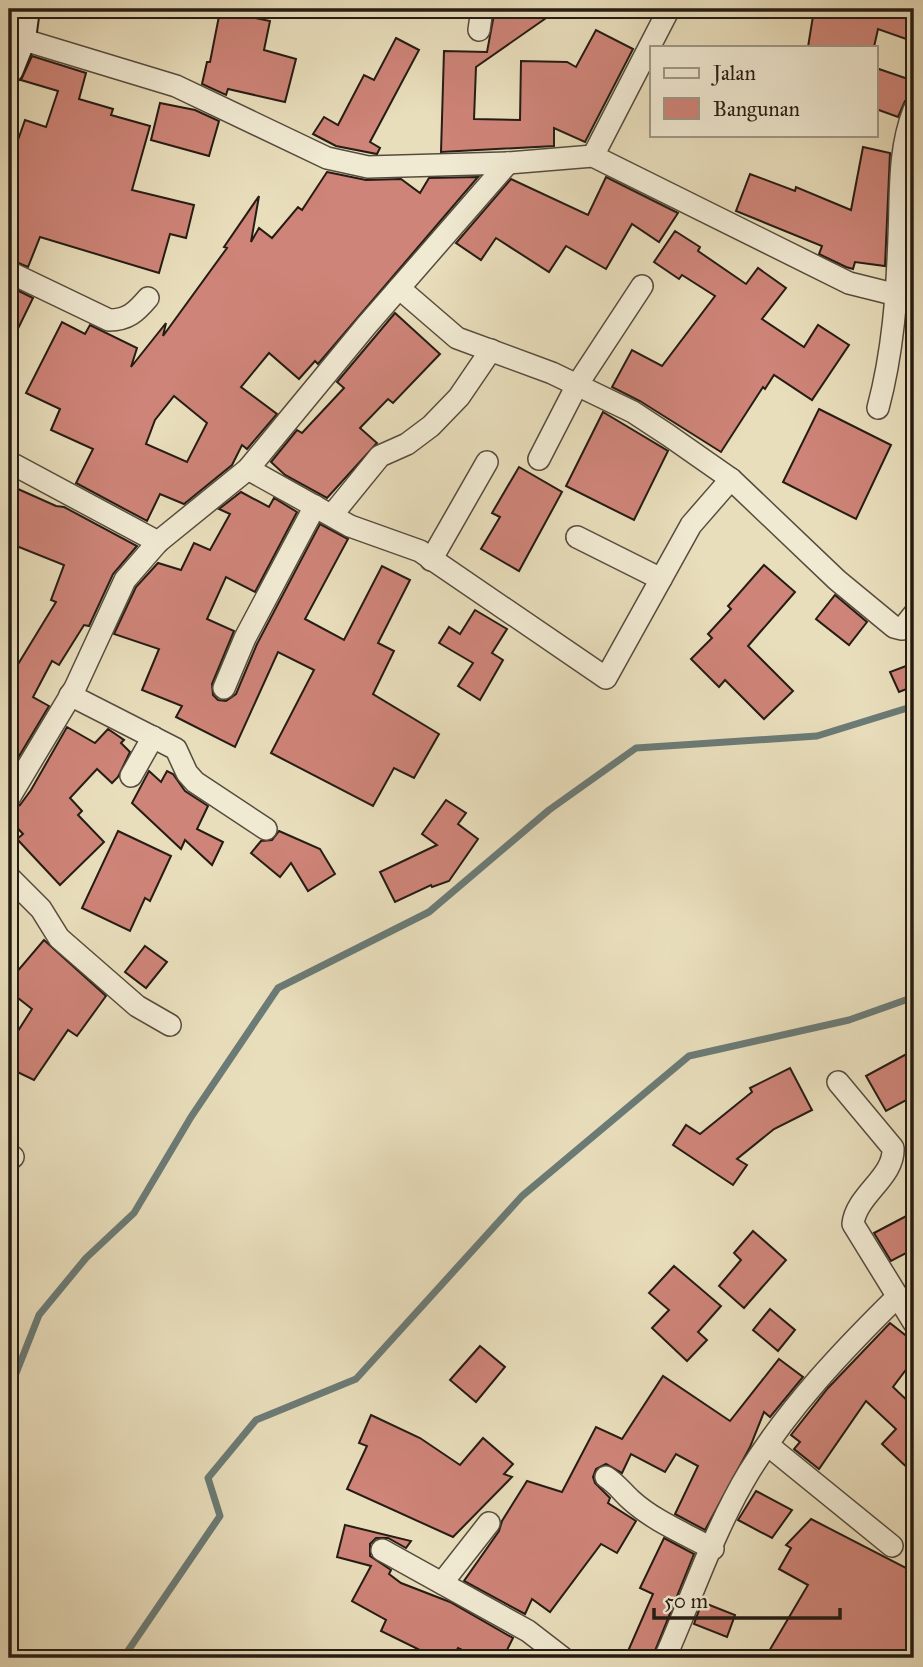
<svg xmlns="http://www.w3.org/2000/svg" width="923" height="1667" font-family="'IM FELL Great Primer',serif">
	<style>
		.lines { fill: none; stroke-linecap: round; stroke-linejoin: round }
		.stream { stroke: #6b7b76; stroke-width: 7 }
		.building { fill: #ce8478; stroke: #251c14; stroke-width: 2; fill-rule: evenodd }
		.street-casing { stroke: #564c3e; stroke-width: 24 }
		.secondary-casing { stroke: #251c14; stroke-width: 32 }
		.street { stroke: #f1ead3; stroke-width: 21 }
		.secondary { stroke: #f1ead3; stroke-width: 28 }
	</style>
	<rect width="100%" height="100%" fill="#e9debc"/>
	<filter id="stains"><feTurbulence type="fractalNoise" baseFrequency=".00286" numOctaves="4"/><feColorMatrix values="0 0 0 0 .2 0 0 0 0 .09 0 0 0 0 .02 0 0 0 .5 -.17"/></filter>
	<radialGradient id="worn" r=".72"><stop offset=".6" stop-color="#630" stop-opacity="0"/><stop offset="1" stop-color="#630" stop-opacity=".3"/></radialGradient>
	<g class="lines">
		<g class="stream">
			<path d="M9 1391 39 1315 86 1258 134 1213 191 1117 278 988 429 912 549 810 636 748 817 736 914 706"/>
			<path d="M123 1658 220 1516 208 1478 256 1420 356 1379 522 1196 689 1056 849 1020 914 997"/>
		</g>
	</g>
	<g class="building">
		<path d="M495 9H559L476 67 474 119 520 120 521 61 567 62 576 67 596 30 633 49 585 142 554 128V146L441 152 444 51 487 52Z"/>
		<path d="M819 9H914V26L909 40 878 29 874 47H808L813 16 818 17Z"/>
		<path d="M220 11 270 21 264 50 296 59 285 102 228 89 226 95 202 84 207 62H210Z"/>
		<path d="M396 38 419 50 370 142 380 148 377 154 336 146 313 134 324 117 338 125 364 75 374 80Z"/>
		<path d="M32 56 86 73 79 99 113 109 111 115 150 126 132 190 194 205 186 238 170 234 159 273 40 237 28 267 9 259V156L12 157 25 120 46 127 58 91 21 80Z"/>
		<path d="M876 68 914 81V97L905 101 898 117 876 109Z"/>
		<path d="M160 103 195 110 219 121 209 156 151 140Z"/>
		<path d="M863 147 890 153 885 266 855 262 853 269 846 267 819 254 822 246 736 211 750 174 795 191 796 187 851 210Z"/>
		<path d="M327 172 366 180 401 179 420 193 429 178 478 177 318 364 315 361 299 379 269 353 241 387 277 414 247 449 242 445 232 465 184 504 160 494 147 521 76 483 93 449 51 430 60 409 26 393 62 322 85 334 90 325 137 348 131 367 166 323 163 336 227 248 224 247 259 196 251 242 259 228 272 238 298 207 302 210ZM174 396 207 423 187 462 146 444 155 420Z"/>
		<path d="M914 175V271L911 270Z"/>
		<path d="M606 177 678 213 659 242 632 224 606 269 566 246 549 272 496 238 481 260 456 243 511 179 588 215Z"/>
		<path d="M675 231 700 247 698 251 746 284 758 268 786 288 762 319 804 347 818 325 849 345 812 400 774 375 765 389 763 387 721 452 640 401 612 387 632 350 662 366 715 296 682 275 679 279 654 262Z"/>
		<path d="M9 286 33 298 9 347Z"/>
		<path d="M395 313 440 354 393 403 388 399 360 428 377 443 327 498 285 475 271 462 297 430 302 433 344 388 337 382Z"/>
		<path d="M819 409 891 445 856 519 783 482Z"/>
		<path d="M603 412 668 451 634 520 566 486Z"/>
		<path d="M519 467 562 492 519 571 481 549 500 517 492 513Z"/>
		<path d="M9 485 56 506 64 507 137 546 113 574 89 626 84 625 59 665 52 661 33 697 49 706 9 773V679L56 602 51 600 64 565 9 543Z"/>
		<path d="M241 492 269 507 274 498 297 512 255 592 226 577 207 619 234 631 212 684 213 695 218 700 226 701 236 694 257 644 320 524 348 539 305 619 344 640 382 566 410 580 378 643 394 651 373 694 439 734 414 778 394 768 373 806 271 753 314 670 278 652 235 747 176 717 182 706 142 690 159 649 114 634 136 587 158 563 181 570 194 543 210 550 230 514 219 509Z"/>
		<path d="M764 565 795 592 748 646 793 691 764 719 725 680 719 687 691 659 712 638 708 634 731 609 728 606Z"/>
		<path d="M835 595 867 622 849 645 816 619Z"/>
		<path d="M475 610 507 629 492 653 503 660 480 700 458 686 473 663 439 643 449 627 460 634Z"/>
		<path d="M914 663V686L899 692 890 672Z"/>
		<path d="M67 727 95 743 108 729 124 740 121 743 130 752 118 777 112 783 97 769 70 798 82 811 78 815 104 842 60 885 17 839 23 834 9 819V811L20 805 31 790Z"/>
		<path d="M149 771 161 782 167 771 173 774 185 791 208 806 197 829 223 842 212 865 185 840 181 849 132 803Z"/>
		<path d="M446 800 466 813 458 824 478 839 449 881 432 887 431 885 395 902 380 872 437 845 422 834Z"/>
		<path d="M118 831 171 856 150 901 145 898 130 931 82 908Z"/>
		<path d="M279 831 320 849 335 874 308 891 291 863 280 877 251 853 261 841 272 840Z"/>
		<path d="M44 940 106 996 77 1036 68 1030 34 1080 9 1068V1045L32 1009 9 991V981Z"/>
		<path d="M145 946 167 962 146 988 125 972Z"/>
		<path d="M914 1050V1096L886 1111 866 1076Z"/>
		<path d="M790 1068 812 1110 774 1129 737 1159 747 1165 733 1185 673 1145 686 1125 700 1134 752 1092 750 1088Z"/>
		<path d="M914 1212V1249L891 1261 874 1233Z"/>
		<path d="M753 1231 786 1260 744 1308 719 1286 741 1260 734 1253Z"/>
		<path d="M674 1266 721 1306 698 1332 707 1340 687 1361 652 1328 669 1310 649 1293Z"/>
		<path d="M770 1309 795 1330 778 1351 753 1330Z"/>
		<path d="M890 1323 914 1342V1359L893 1387 914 1407V1474L882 1444 896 1429 866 1401 819 1469 794 1449 800 1442 791 1435 828 1388Z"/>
		<path d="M480 1346 505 1367 476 1402 450 1380Z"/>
		<path d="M779 1359 803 1377 770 1417 764 1412 750 1447 705 1530 675 1514 698 1466 676 1454 665 1472 631 1454 622 1473 606 1464 596 1469 593 1477 595 1483 610 1498 608 1503 636 1521 617 1553 601 1544 550 1612 532 1599 525 1614 464 1581 499 1531 502 1521 527 1481 562 1492 596 1427 622 1439 663 1376 730 1421Z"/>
		<path d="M371 1415 420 1438 460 1465 483 1438 513 1464 504 1474 512 1477 453 1537 347 1489 367 1446 359 1443Z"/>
		<path d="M756 1491 792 1510 772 1538 738 1520Z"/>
		<path d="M811 1519 914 1572V1651L910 1658H765L808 1585 779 1569 791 1548 786 1545Z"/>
		<path d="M345 1525 411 1541 406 1548 388 1538H376L370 1544V1556L391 1570 389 1574 401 1583 450 1602 513 1638 504 1656 495 1652 492 1658H480L458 1648 452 1658H436L381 1631 386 1620 352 1601 371 1566 337 1557Z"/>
		<path d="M664 1538 694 1554 652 1658H625L653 1594 640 1588Z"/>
		<path d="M702 1602 735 1615 727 1637 694 1624Z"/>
	</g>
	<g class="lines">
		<defs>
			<g id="street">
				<path d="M479 30 482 9"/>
				<path d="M593 156 669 9"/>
				<path d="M508 163 593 156 849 283 897 295"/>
				<path d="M9 272 109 320C128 320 136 312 148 298"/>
				<path d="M399 288 457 338 552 373 633 412 668 435 731 479 837 580 894 627 902 629 914 614"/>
				<path d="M878 408C893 352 897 295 899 237 901 193 898 151 914 110"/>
				<path d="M539 459 577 385 642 286"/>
				<path d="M9 462 158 542"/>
				<path d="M248 469 350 526 420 551 606 678 691 525 731 479"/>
				<path d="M332 515 380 456 407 444 431 426 459 397 491 350"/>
				<path d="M577 537 661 579"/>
				<path d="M431 560 487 462"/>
				<path d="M224 688 245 638 315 506"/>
				<path d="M70 695 176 749 187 773 195 782 266 829"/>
				<path d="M131 776 153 737"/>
				<path d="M9 798 75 688 125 580 158 542 248 469 366 326 508 163 368 167 327 158 176 86 21 39"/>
				<path d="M9 877 41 909 59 938 137 1006 170 1025"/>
				<path d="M838 1082 893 1148C895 1177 856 1195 853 1224L914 1323"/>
				<path d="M9 1154 13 1157"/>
				<path d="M769 1446 892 1546"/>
				<path d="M606 1477C617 1484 622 1492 631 1500 654 1521 686 1534 713 1549"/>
				<path d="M382 1550 528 1631 563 1658"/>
				<path d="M442 1583 489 1523"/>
				<path d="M665 1658C692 1597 714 1530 749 1472 789 1407 843 1350 898 1296"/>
			</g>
			<path id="secondary" d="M9 69 21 39 25 9"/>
		</defs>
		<use href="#street" class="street-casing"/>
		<use href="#secondary" class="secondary-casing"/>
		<use href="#street" class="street"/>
		<use href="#secondary" class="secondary"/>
	</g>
	<rect width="923" height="1667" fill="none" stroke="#e9debc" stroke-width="35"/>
	<rect x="10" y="10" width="902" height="1646" fill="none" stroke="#251c14" stroke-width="3.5"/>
	<rect x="18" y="18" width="888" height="1632" fill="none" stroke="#251c14" stroke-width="2"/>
	<rect x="650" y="46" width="228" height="91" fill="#f1ead3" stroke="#9f9887" stroke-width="2"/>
	<rect x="664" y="68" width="35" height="10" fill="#f1ead3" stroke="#9f9887" stroke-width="2"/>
	<text x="713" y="80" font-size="21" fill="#251c14">Jalan</text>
	<rect x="664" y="98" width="35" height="21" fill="#ce8478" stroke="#9f9887" stroke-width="2"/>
	<text x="713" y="116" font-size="21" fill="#251c14">Bangunan</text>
	<path d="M654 1608v10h186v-10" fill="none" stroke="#251c14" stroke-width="3.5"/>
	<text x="664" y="1608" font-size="21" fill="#251c14" stroke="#f1ead3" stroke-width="5" paint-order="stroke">50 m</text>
	<rect width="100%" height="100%" filter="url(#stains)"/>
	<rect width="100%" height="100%" fill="url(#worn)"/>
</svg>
